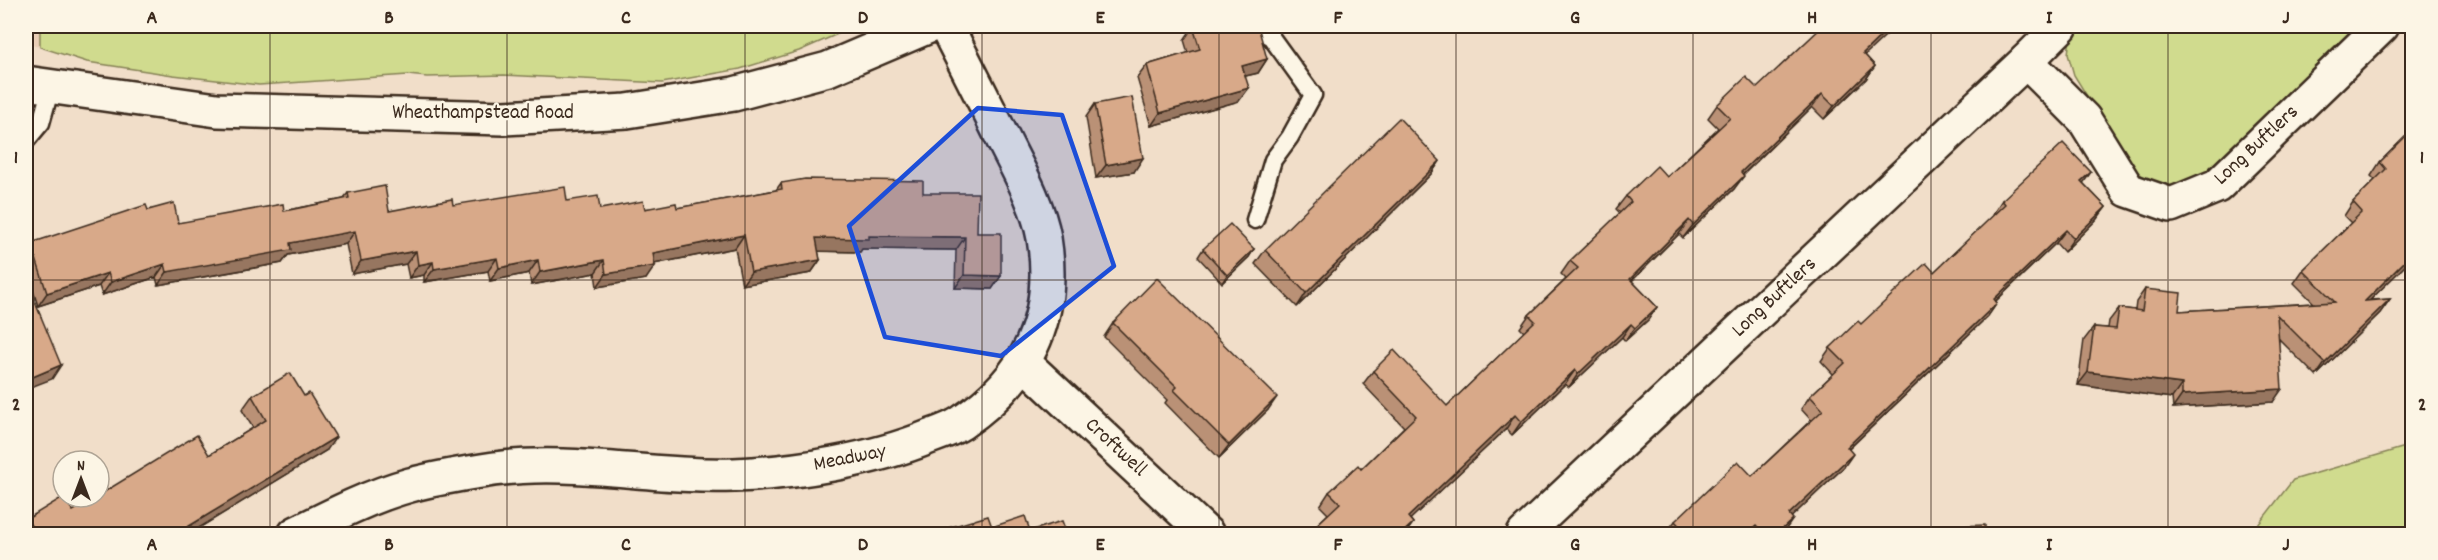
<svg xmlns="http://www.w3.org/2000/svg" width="2438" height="560" font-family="Dekko,sans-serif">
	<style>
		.built { fill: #eaceb6 }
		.green { fill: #d0db8e; stroke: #868256; stroke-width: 1.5 }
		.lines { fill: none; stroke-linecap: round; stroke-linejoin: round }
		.lane-casing { stroke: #3b2a1e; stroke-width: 21 }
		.street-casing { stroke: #3b2a1e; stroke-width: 38 }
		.secondary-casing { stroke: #3b2a1e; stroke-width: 38 }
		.lane { stroke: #fcf5e5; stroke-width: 16 }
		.street { stroke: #fcf5e5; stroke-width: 33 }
		.secondary { stroke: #fcf5e5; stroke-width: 33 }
		.wall { fill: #ba9176; stroke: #3b2a1e; stroke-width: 1.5 }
		.shaded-wall { fill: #977660; stroke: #3b2a1e; stroke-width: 1.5 }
		.building { fill: #d8a989; stroke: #3b2a1e; stroke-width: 1.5 }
		.marked { fill: #1d4ed8; fill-opacity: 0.2; stroke: #1d4ed8; stroke-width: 4.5; stroke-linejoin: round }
		.grid { fill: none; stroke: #3b2a1e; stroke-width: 1.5; stroke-opacity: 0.55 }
		.labels { text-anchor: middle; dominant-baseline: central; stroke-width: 4.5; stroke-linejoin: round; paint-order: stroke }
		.street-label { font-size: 21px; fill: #3b2a1e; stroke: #fcf5e5 }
		.neatline { fill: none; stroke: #3b2a1e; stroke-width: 2 }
		.grid-label { font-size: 20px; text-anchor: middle; font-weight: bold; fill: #3b2a1e }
	</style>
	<rect width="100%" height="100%" fill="#f1dec9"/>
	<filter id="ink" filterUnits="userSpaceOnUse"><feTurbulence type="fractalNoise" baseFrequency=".0167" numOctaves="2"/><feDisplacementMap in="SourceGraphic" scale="12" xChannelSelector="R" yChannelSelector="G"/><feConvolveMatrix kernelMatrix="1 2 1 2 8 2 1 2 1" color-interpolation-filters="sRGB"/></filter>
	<g filter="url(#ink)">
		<path class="built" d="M26 26H40V47L26 44Z"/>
		<g class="green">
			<path d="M40 26H856L799 51 740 69 662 83 504 75 427 77 408 75 259 85 173 75 87 62 40 47Z"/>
			<path d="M2077 26H2356L2207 172 2185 184 2166 186 2148 180 2130 166 2074 75 2068 54 2070 38Z"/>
			<path d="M2412 445V534H2251L2293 480Z"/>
		</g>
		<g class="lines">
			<defs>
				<g id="lane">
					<path d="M1250 26 1271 37 1313 95 1290 137 1273 160 1255 220"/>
					<path d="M26 141 41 123 51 87"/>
				</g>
				<g id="street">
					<path d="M2026 61 2084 119 2128 190 2171 205 2217 186 2382 26"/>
					<path d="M1023 362 1207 534"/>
					<path d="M295 534C331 516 370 496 410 485 437 478 467 473 494 469 574 458 654 478 734 475 795 473 873 460 929 437 940 433 952 429 961 423 1028 378 1057 318 1044 238 1038 205 1020 173 1005 143 986 104 966 65 946 26"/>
					<path d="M1524 534 2026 61 2061 26"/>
				</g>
				<path id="secondary" d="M26 83 217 110 504 118 627 111 734 94 828 69 929 26"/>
			</defs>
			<use href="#lane" class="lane-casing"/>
			<use href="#street" class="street-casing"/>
			<use href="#secondary" class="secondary-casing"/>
			<use href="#lane" class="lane"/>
			<use href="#street" class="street"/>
			<use href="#secondary" class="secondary"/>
		</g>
		<g class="wall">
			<path d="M1193 27 1267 59 1258 73 1245 76 1239 101 1151 126 1137 78 1147 65 1188 53 1184 40Z"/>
			<path d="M1865 55 1875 66 1866 79 1824 119 1812 107 1743 175 1734 189 1683 238 1679 234 1632 281 1657 307 1648 320 1625 341 1622 337 1569 387 1565 384 1512 435 1506 429 1410 519 1413 523 1405 534H1307L1328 514 1320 506 1329 492 1361 469 1404 427 1363 384 1373 371 1447 406 1524 332 1520 328 1529 315 1566 279 1561 274 1570 261 1620 213 1616 209 1626 196 1667 177 1718 128 1708 118 1717 105 1757 88Z"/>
			<path d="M1095 104 1134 172 1096 178 1086 117Z"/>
			<path d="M2412 130V259L2370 300 2390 299 2380 313 2316 376 2279 339 2273 402 2173 408 2172 398 2078 385 2084 340 2094 327 2108 328 2109 321 2119 308 2135 310 2136 302 2145 289 2179 311 2314 303 2294 283 2303 270 2351 223 2344 216 2353 202 2375 180 2371 176 2380 162Z"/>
			<path d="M1440 161 1431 174 1297 307 1255 264 1265 250Z"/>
			<path d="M781 183 923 193 977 233 1001 276 992 289 955 288 956 250 862 249 860 252 818 251 820 260 811 273 742 285 735 248 654 264 646 279 597 287 595 273 531 285 529 273 490 281 488 271 424 282V275L409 278 406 264 352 274 346 244 288 255 282 263 158 285 156 277 102 295 99 286 38 306 26 268V251L31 243 148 210 178 223 284 211 343 199 348 193 389 211 453 205 567 201 600 209 677 208 776 190Z"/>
			<path d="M2083 183 2106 207 2096 220 2064 252 2056 243 1996 301 1997 303 1988 316 1849 449 1844 467 1791 517 1784 532 1782 534H1665L1675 521 1752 476 1811 420 1801 409 1810 396 1833 374 1821 361 1830 348 1861 324 1934 272 1994 215 1993 214 2002 200Z"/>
			<path d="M1203 249H1254L1249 257 1222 283 1198 257Z"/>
			<path d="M1113 323 1268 410 1219 458 1165 403 1167 400 1104 337Z"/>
			<path d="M252 396 327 450 189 534H26V522L27 519 73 511 209 455 253 428 242 410Z"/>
			<path d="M1931 527 1985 534H1926Z"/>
		</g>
		<g class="shaded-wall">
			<path d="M1891 26H1896L1853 66 1863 53Z"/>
			<path d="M1267 59 1258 73 1233 79 1242 66Z"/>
			<path d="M1875 66 1866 79 1824 119 1834 106Z"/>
			<path d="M1249 88 1239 101 1151 126 1160 113Z"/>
			<path d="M1822 94 1812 107 1731 186 1741 172Z"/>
			<path d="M1143 158 1134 172 1096 178 1106 165Z"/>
			<path d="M1440 161 1431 174 1297 307 1306 293Z"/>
			<path d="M2091 172 2082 185 2081 181Z"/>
			<path d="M1744 176 1734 189 1683 238 1693 225Z"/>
			<path d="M2106 207 2096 220 2064 252 2074 238Z"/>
			<path d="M1689 220 1679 234 1620 292 1630 279Z"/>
			<path d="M2066 230 2056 243 1984 312 1994 299Z"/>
			<path d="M355 231 346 244 288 255 282 263 158 285 167 272 290 243Z"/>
			<path d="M744 235 735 248 643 266 653 253Z"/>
			<path d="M869 236 965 237 956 250 862 249 860 252 807 251 816 238Z"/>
			<path d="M1254 249 1249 257 1222 283 1227 275Z"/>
			<path d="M416 251 406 264 352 274 361 261Z"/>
			<path d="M2412 254V259L2356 314 2365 301Z"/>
			<path d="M497 258 488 271 424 282 434 269Z"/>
			<path d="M538 260 529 273 490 281 499 268Z"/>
			<path d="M604 260 595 273 531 285 540 272Z"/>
			<path d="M820 260 811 273 742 285 751 272Z"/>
			<path d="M433 262 424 275 409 278 418 265Z"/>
			<path d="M165 264 156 277 102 295 111 282Z"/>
			<path d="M655 266 646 279 597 287 606 274Z"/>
			<path d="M108 273 99 286 38 306 47 293Z"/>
			<path d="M964 275 1001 276 992 289 955 288Z"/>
			<path d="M2390 299 2380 313 2316 376 2325 363Z"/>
			<path d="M1997 303 1988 316 1837 460 1847 447Z"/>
			<path d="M1657 307 1648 320 1625 341 1635 328Z"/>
			<path d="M1631 324 1622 337 1569 387 1578 374Z"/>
			<path d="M61 365 52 379 26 389V382L28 379Z"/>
			<path d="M1575 370 1565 384 1512 435 1521 422Z"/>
			<path d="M2088 372 2182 384 2172 398 2078 385Z"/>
			<path d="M2282 389 2273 402 2173 408 2182 395Z"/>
			<path d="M1277 397 1268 410 1219 458 1229 445Z"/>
			<path d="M1515 415 1506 429 1399 530 1408 517Z"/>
			<path d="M336 437 327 450 189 534H176Z"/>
			<path d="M1853 454 1844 467 1780 528 1789 514Z"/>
			<path d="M1793 519 1784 532 1782 534H1777Z"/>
			<path d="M1413 523 1405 534H1401Z"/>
		</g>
		<g class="building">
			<path d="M1198 26H1258L1267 59 1242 66 1249 88 1160 113 1147 65 1200 49 1193 27Z"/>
			<path d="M1823 26H1891L1863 53 1875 66 1834 106 1822 94 1741 172 1744 176 1693 225 1689 220 1630 279 1657 307 1635 328 1631 324 1578 374 1575 370 1521 422 1515 415 1408 517 1413 523 1401 534H1307L1340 503 1329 492 1358 465 1361 469 1416 416 1373 371 1394 350 1447 406 1535 321 1529 315 1578 268 1570 261 1631 202 1626 196 1657 166 1667 177 1730 118 1717 105 1746 77 1757 88Z"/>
			<path d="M1132 97 1143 158 1106 165 1095 104Z"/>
			<path d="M1399 118 1440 161 1306 293 1265 250Z"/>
			<path d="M2412 130V254L2365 301 2390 299 2325 363 2277 315 2282 389 2182 395V384L2088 372 2094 327 2116 329 2119 308 2142 311 2145 289 2181 293 2179 311 2335 302 2303 270 2362 212 2353 202 2386 169 2380 162Z"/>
			<path d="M2063 143 2091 172 2081 181 2106 207 2074 238 2066 230 1994 299 1997 303 1847 447 1853 454 1789 514 1793 519 1777 534H1764L1756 526 1747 534H1682L1685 532 1675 521 1738 461 1752 476 1823 410 1810 396 1845 363 1830 348 1858 321 1861 324 1926 263 1934 272 2005 204 2002 200Z"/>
			<path d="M805 179 923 181V193H978L977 233H1001V276L964 275 965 237 869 236V239L816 238 820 260 751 272 744 235 653 253 655 266 606 274 604 260 540 272 538 260 499 268 497 258 434 269 433 262 418 265 416 251 361 261 355 231 290 243 291 250 167 272 165 264 111 282 108 273 47 293 31 243 146 205 148 210 174 203 178 223 283 204 284 211 349 198 348 193 385 186 389 211 452 199 453 205 565 187 567 201 598 196 600 209 643 201 645 209 676 203 677 208 782 189 781 183Z"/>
			<path d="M1230 224 1254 249 1227 275 1203 249Z"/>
			<path d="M1157 278 1277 397 1229 445 1174 390 1177 387 1113 323Z"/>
			<path d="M32 295 61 365 28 379 26 373V298Z"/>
			<path d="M290 373 304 396 309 393 336 437 176 534H36L27 519 63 497 73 511 96 497H99V495L197 435 209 455 266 420 252 396Z"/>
			<path d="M988 516 992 527 1025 516 1030 531 1062 521 1067 534H928Z"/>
			<path d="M1985 525V534H1931V527Z"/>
			<path d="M916 532V534H901Z"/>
		</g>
	</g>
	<path class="marked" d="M978 108 1062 115 1114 266 1001 356 885 337 849 226Z"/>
	<path class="grid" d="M270 26V534M507 26V534M745 26V534M982 26V534M1219 26V534M1456 26V534M1693 26V534M1931 26V534M2168 26V534M26 280H2412"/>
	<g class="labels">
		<g class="street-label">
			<text x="483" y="114">Wheathampstead Road</text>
			<text transform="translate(2257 146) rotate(-43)">Long Buftlers</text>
			<text transform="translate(1775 298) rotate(-43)">Long Buftlers</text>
			<text transform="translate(1115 448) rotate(43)">Croftwell</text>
			<text transform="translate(850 459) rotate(-11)">Meadway</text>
		</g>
	</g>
	<rect width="2438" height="560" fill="none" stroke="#fcf5e5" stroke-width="66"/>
	<g transform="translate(81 479)"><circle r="28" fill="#fcf5e5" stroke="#afa495" stroke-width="1.5"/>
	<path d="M0-4.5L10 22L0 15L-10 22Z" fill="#3b2a1e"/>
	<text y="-9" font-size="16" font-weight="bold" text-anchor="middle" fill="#3b2a1e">N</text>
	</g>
	<rect x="33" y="33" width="2372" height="494" class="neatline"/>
	<g class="grid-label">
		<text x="152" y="23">A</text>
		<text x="389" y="23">B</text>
		<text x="626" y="23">C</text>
		<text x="863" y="23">D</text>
		<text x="1100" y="23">E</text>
		<text x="1338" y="23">F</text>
		<text x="1575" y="23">G</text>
		<text x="1812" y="23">H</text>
		<text x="2049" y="23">I</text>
		<text x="2286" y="23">J</text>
		<text x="16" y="163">1</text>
		<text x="2422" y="163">1</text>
		<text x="16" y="410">2</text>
		<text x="2422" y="410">2</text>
		<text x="152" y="550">A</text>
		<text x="389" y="550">B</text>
		<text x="626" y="550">C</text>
		<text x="863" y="550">D</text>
		<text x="1100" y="550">E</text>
		<text x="1338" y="550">F</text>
		<text x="1575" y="550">G</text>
		<text x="1812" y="550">H</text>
		<text x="2049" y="550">I</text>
		<text x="2286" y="550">J</text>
	</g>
</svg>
